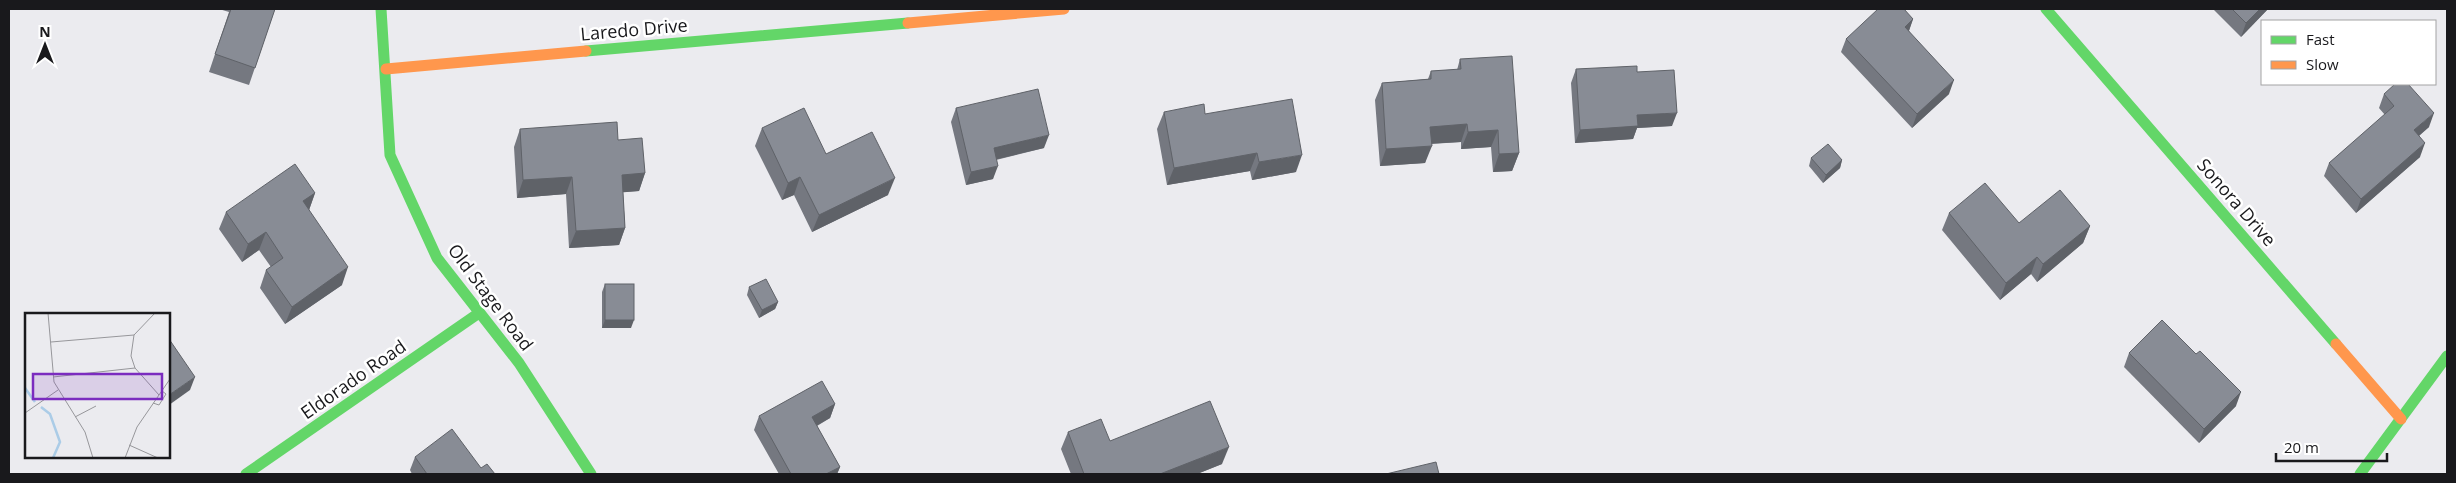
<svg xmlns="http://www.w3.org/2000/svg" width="2456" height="483" font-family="'Open Sans',sans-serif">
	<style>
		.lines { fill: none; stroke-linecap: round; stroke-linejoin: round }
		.fast { stroke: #63d668; stroke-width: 11 }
		.slow { stroke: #ff974d; stroke-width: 11 }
		.wall { fill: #757880 }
		.shaded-wall { fill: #5f6268 }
		.building { fill: #888c95; stroke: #5f6268 }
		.labels { text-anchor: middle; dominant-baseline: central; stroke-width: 5; stroke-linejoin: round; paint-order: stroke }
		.street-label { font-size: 18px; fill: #19191c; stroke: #fff }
		.inset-river { fill: none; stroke: #abcce7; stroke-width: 2.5 }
		.inset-road { fill: none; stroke: #97979b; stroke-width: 1 }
		.view { fill: #7b2cbf; fill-opacity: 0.15; stroke: #7b2cbf; stroke-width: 2.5 }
		.inset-edge { fill: none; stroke: #19191c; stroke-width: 2.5 }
	</style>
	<rect width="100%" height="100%" fill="#ebebef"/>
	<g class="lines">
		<g class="fast">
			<path d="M381 9 390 155 437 258 519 363 591 474"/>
			<path d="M2046 9 2336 344"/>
			<path d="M586 51 908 23"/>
			<path d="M246 474 479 313"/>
			<path d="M2360 474 2447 356"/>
		</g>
		<g class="slow">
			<path d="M908 23 1064 9"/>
			<path d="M386 69 586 51"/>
			<path d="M2336 344 2401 419"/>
		</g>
	</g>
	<g class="wall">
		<path d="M219 9H275L249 85 209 72 229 12Z"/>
		<path d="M2213 9H2268L2241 37Z"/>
		<path d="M1913 19 1909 31 1949 94 1912 128 1841 52 1846 39Z"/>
		<path d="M1460 59 1519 153 1512 171 1493 172 1491 147 1461 149V142L1431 144 1425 163 1380 166 1375 100 1382 83 1428 79 1431 71 1457 70Z"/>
		<path d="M1576 69 1637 72 1672 126 1637 128 1633 139 1575 143 1571 83Z"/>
		<path d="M2384 94 2429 127 2419 136 2420 157 2356 213 2324 176 2329 163 2385 115 2379 108Z"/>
		<path d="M956 108 1044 148 996 160 993 179 966 185 951 122Z"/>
		<path d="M1164 112 1205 114 1296 172 1252 180 1250 171 1167 185 1157 129Z"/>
		<path d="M762 128 826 154 888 195 812 232 794 195 782 200 755 146Z"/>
		<path d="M520 129 618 140 645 173 639 191 623 192 625 228 619 245 569 248 566 194 517 198 514 147Z"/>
		<path d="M1811 158 1842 160 1840 168 1823 183 1809 166Z"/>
		<path d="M315 193 309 210 342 285 285 324 260 288 266 270 271 267 259 250 242 262 219 229 226 212Z"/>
		<path d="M1949 213 2019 223 2090 226 2083 243 2037 282 2031 274 2000 300 1942 230Z"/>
		<path d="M605 284 631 328H602V292Z"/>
		<path d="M749 287 778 302 775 309 759 318 747 295Z"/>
		<path d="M2129 353 2236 406 2199 443 2124 367Z"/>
		<path d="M835 404 830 418 817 426 840 467 837 474H779L754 430 759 416Z"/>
		<path d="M1068 432 1110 441 1222 464 1197 474H1071L1061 449Z"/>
		<path d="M415 457 481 468 495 474H412L410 470Z"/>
	</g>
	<g class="shaded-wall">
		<path d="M2260 9H2268L2241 37 2246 23Z"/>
		<path d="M1913 19 1908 33 1905 27Z"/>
		<path d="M1954 80 1949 94 1912 128 1917 114Z"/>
		<path d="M1677 113 1672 126 1637 128 1633 139 1575 143 1580 130 1637 115Z"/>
		<path d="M2434 113 2429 127 2409 144 2414 130Z"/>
		<path d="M1467 124 1461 142 1424 144 1430 127Z"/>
		<path d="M1498 130 1491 147 1461 149 1468 132Z"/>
		<path d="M1049 135 1044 148 989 161 994 148Z"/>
		<path d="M2425 143 2420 157 2356 213 2361 199Z"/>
		<path d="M1432 146 1425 163 1380 166 1386 149Z"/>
		<path d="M1257 153 1250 171 1167 185 1174 168Z"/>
		<path d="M1519 153 1512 171 1493 172 1499 154Z"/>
		<path d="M1302 155 1296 172 1252 180 1259 162Z"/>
		<path d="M1842 160 1840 168 1823 183 1826 175Z"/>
		<path d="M998 166 993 179 966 185 971 172Z"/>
		<path d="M645 173 639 191 615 193 622 175Z"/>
		<path d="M572 177 566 194 517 198 523 180Z"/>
		<path d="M800 177 794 195 782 200 788 183Z"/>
		<path d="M895 178 888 195 812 232 819 215Z"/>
		<path d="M315 193 309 210 303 201Z"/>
		<path d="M2090 226 2083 243 2037 282 2043 264Z"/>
		<path d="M625 228 619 245 569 248 576 231Z"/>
		<path d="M266 232 259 250 242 262 248 244Z"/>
		<path d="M2037 257 2031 274 2000 300 2006 283Z"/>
		<path d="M348 267 342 285 285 324 292 307Z"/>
		<path d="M778 302 775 309 759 318 762 310Z"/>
		<path d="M605 320H634L631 328H602Z"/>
		<path d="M195 377 190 390 169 405V395Z"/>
		<path d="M2241 392 2236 406 2199 443 2204 429Z"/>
		<path d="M835 404 830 418 807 431 812 417Z"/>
		<path d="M1229 447 1222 464 1197 474H1160Z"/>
		<path d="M840 467 837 474H826Z"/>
	</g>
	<g class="building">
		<path d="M231 9H275L255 68 215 54Z"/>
		<path d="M1878 9H1904L1913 19 1905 27 1954 80 1917 114 1846 39Z"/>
		<path d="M2232 9H2260L2246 23Z"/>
		<path d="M1512 56 1519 153 1499 154 1498 130 1468 132 1467 124 1430 127 1432 146 1386 149 1382 83 1431 79V71L1461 69 1460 59Z"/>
		<path d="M1637 66V72L1674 70 1677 113 1637 115 1638 126 1580 130 1576 69Z"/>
		<path d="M2395 84H2408L2434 113 2414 130 2425 143 2361 199 2329 163 2394 106 2384 94Z"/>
		<path d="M1038 89 1049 135 994 148 998 166 971 172 956 108Z"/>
		<path d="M1292 99 1302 155 1259 162 1257 153 1174 168 1164 112 1204 104 1205 114Z"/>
		<path d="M804 108 826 154 872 132 895 178 819 215 800 177 788 183 762 128Z"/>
		<path d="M617 122 618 140 642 138 645 173 622 175 625 228 576 231 572 177 523 180 520 129Z"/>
		<path d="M1828 144 1842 160 1826 175 1811 158Z"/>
		<path d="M295 164 315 193 303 201 348 267 292 307 266 270 283 258 266 232 248 244 226 212Z"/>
		<path d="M1985 183 2019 223 2060 190 2090 226 2043 264 2037 257 2006 283 1949 213Z"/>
		<path d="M766 279 778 302 762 310 749 287Z"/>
		<rect x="605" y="284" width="29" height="36"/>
		<path d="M2162 320 2196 354 2200 351 2241 392 2204 429 2129 353Z"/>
		<path d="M169 339 195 377 169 395Z"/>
		<path d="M822 381 835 404 812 417 840 467 826 474H791L759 416Z"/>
		<path d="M1210 401 1229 447 1160 474H1084L1068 432 1101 419 1110 441Z"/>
		<path d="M452 429 481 468 487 464 495 474H427L415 457Z"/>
		<path d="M1436 462 1439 474H1386Z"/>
	</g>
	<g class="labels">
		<g class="street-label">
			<text transform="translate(634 29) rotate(-5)">Laredo Drive</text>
			<text transform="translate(2237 202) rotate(49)">Sonora Drive</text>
			<text transform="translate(491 297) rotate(53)">Old Stage Road</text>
			<text transform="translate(353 379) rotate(-35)">Eldorado Road</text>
		</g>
	</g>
	<g transform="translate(25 313)">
		<rect width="145" height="145" fill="#ebebef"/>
		<path class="inset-river" d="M0 75 10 89M16 94 25 101 35 129 28 145"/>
		<path class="inset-road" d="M23 0 29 69 60 119 68 145M130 0 109 22 106 43 110 55 134 82M26 29 109 22M28 64 110 55M128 90 134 92 141 81 137 78M0 100 33 77M50 104 71 93M104 132 133 145M100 145 112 114 145 66"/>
		<path class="view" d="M8 61H137V86H8Z"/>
		<rect width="145" height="145" class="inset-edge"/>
	</g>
	<rect width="2456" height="483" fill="none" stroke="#19191c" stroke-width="20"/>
	<rect x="2261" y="20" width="175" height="65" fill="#ffffff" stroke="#a3a3a4"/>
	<rect x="2271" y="36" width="25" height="8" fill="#63d668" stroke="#a3a3a4"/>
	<text x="2306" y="45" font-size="15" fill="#19191c">Fast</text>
	<rect x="2271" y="61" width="25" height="8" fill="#ff974d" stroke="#a3a3a4"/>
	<text x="2306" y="70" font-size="15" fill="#19191c">Slow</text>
	<g transform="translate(45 45)" stroke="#ffffff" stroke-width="4" paint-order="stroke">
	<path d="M0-4L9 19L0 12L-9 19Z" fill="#19191c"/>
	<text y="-8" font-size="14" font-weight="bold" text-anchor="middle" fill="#19191c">N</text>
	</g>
	<path d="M2276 453v8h111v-8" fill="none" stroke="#19191c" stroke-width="2.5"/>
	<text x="2284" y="453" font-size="15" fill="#19191c" stroke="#ffffff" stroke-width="4" paint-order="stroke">20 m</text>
</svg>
